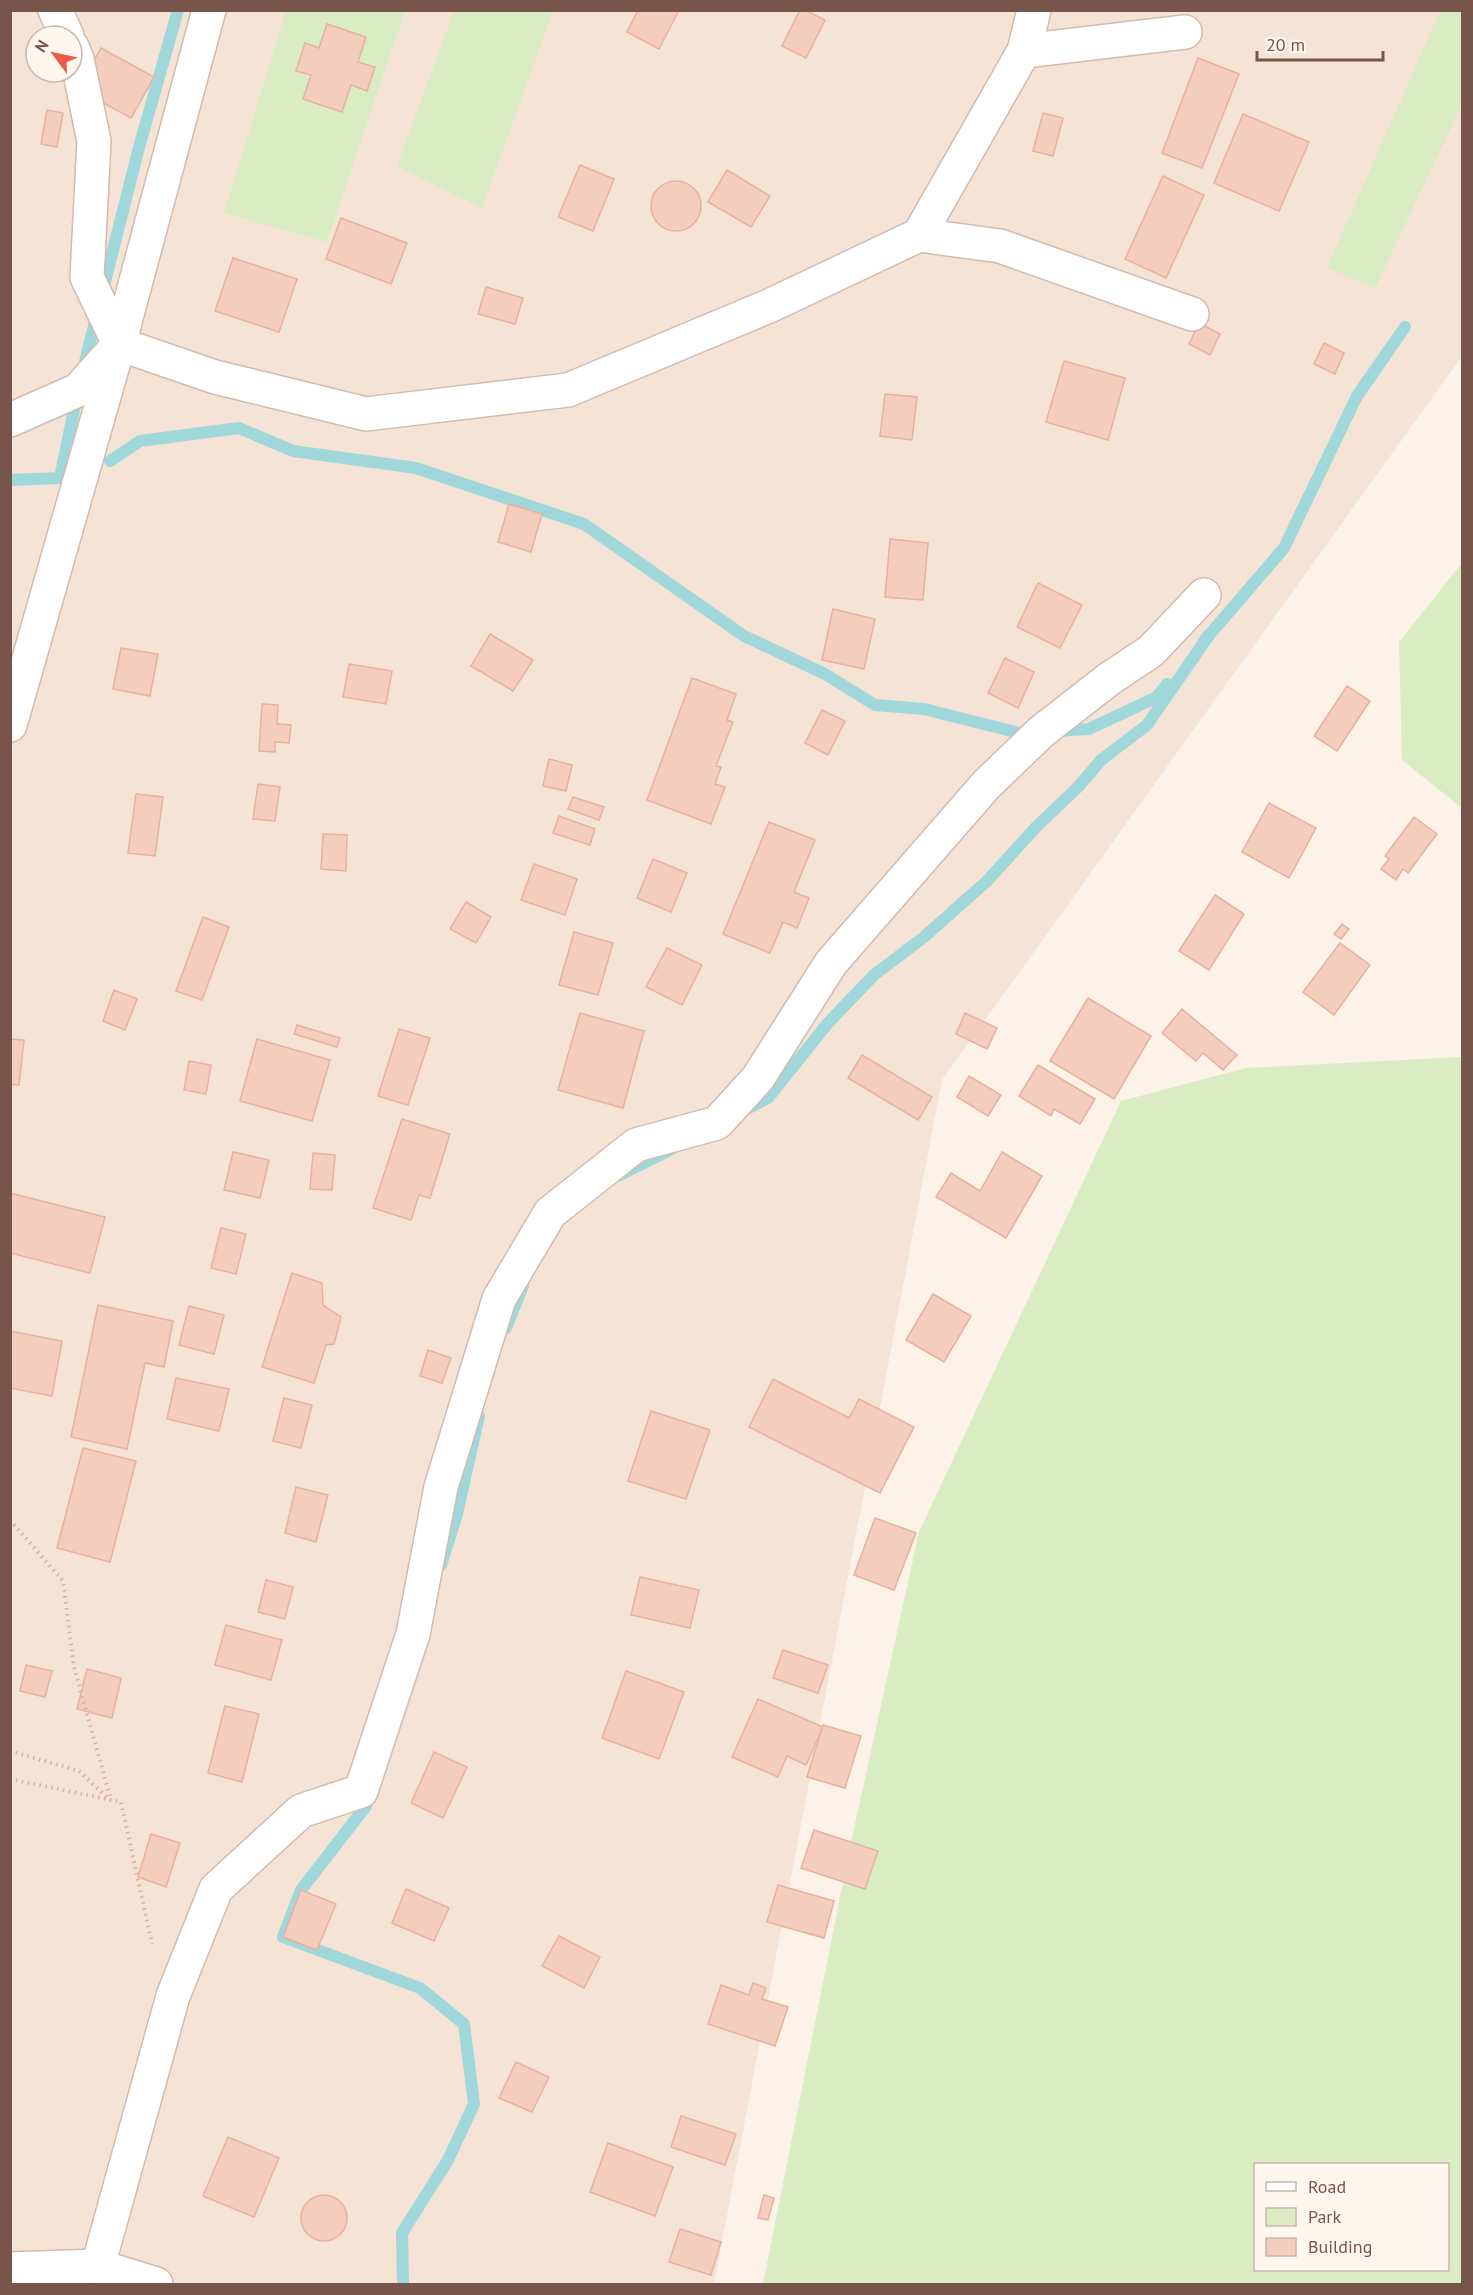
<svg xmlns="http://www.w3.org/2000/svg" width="1473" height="2295" font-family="'PT Sans',sans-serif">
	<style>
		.residential { fill: #f5e3d5; fill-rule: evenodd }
		.green { fill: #d9ecc4; fill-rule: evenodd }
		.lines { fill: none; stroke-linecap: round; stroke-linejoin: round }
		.stream { stroke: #a0d7da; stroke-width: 12 }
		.building { fill: #f4cdbe; stroke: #e7b19d; stroke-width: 1.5 }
		.minor-casing { stroke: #d2bbaf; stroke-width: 36 }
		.path { stroke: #d9b0a0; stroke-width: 4; stroke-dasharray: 1.5 4.5; stroke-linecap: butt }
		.minor { stroke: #fff; stroke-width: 33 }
	</style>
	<rect width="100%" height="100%" fill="#fdf2e7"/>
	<path class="residential" d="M11 11H1462V356L942 1080 714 2284H11ZM36 36H72V72H36Z"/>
	<g class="green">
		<path d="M286 11H405L327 242 224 213Z"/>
		<path d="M454 11H553L482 208 397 166Z"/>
		<path d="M1440 11H1462V104L1375 288 1327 268Z"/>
		<path d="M1462 563V808L1402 760 1399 642Z"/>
		<path d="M1462 1057V2284H763L850 1847 919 1532 1121 1101 1246 1068ZM1256 2164H1448V2270H1256Z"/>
	</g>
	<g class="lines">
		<g class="stream">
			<path d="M102 294 138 151 178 10"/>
			<path d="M83 370 97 314"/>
			<path d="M110 461 140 441 239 428 293 451 416 468 584 524 744 636 825 674 875 705 924 709 1019 733 1031 732"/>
			<path d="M10 480 60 478 77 395"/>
			<path d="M1204 641 1284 548 1357 396 1405 327"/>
			<path d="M1054 731 1089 729 1157 697 1167 684"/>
			<path d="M743 1111 768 1098 828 1023 874 975 924 937 987 881 1037 826 1078 787 1101 760 1147 725 1209 635"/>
			<path d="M618 1176 672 1149"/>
			<path d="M506 1328 523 1286"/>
			<path d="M441 1565 457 1514 479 1416"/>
			<path d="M370 1794 366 1806 301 1890 283 1937 420 1988 464 2024 474 2104 448 2160 402 2233 403 2284"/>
		</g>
	</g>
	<g class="building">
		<path d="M638 10H679L659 49 627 32Z"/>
		<path d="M800 10H805L825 20 806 58 782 46Z"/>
		<path d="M327 24 366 37 358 62 375 67 367 91 351 85 342 112 303 99 311 75 296 71 305 43 319 48Z"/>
		<path d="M101 48 154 77 131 118 78 89Z"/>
		<path d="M1198 58 1239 74 1202 168 1162 153Z"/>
		<path d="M47 110 63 113 57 147 41 144Z"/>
		<path d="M1043 113 1063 118 1053 156 1033 151Z"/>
		<path d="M1243 114 1309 142 1279 211 1214 183Z"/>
		<path d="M580 165 614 179 593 231 558 217Z"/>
		<path d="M727 170 770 196 751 227 708 202Z"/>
		<path d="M1163 176 1204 195 1166 278 1125 259Z"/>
		<circle cx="676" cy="206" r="25"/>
		<path d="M341 218 407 243 391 284 326 259Z"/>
		<path d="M233 258 297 279 279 332 215 311Z"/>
		<path d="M486 287 523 298 515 324 478 314Z"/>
		<path d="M1199 323 1220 334 1210 355 1189 344Z"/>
		<path d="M1324 343 1344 353 1335 374 1314 364Z"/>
		<path d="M1064 361 1125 378 1108 440 1046 422Z"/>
		<path d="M885 394 917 397 912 440 880 436Z"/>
		<path d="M509 504 542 514 531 552 498 542Z"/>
		<path d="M890 539 928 543 923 600 885 597Z"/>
		<path d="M1038 583 1082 605 1060 648 1017 627Z"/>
		<path d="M833 609 875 619 864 669 822 660Z"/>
		<path d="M490 634 533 660 513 691 471 666Z"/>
		<path d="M121 648 158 654 150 696 113 689Z"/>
		<path d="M1005 658 1034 672 1018 708 988 693Z"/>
		<path d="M349 664 392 671 386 704 343 697Z"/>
		<path d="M692 678 736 694 727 720 733 722 716 766 721 767 715 784 725 787 711 824 647 800Z"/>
		<path d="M1347 686 1370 701 1337 751 1314 736Z"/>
		<path d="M262 704 278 705 277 724 291 725 289 743 275 742V752L259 751Z"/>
		<path d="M822 710 845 721 828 755 805 743Z"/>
		<path d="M549 759 572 765 566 791 543 786Z"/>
		<path d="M258 784 280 787 275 821 253 819Z"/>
		<path d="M136 794 163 797 155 856 128 853Z"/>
		<path d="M573 797 604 807 599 820 568 809Z"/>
		<path d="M1269 803 1316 828 1289 878 1242 852Z"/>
		<path d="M559 816 595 829 590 845 553 833Z"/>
		<path d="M1414 817 1437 834 1408 873 1403 869 1396 880 1381 869 1389 859 1385 856Z"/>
		<path d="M769 822 815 840 794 892 809 898 797 928 783 922 770 953 723 934Z"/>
		<path d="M323 834 347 835 346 871 321 869Z"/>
		<path d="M653 859 687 873 671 912 637 898Z"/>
		<path d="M534 864 577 879 565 915 521 900Z"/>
		<path d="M1215 895 1244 914 1209 970 1179 951Z"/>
		<path d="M466 902 491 917 476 943 450 929Z"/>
		<path d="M203 917 229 927 202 1000 176 991Z"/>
		<path d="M1342 924 1349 929 1341 939 1334 934Z"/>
		<path d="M574 932 613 943 598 995 559 985Z"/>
		<path d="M1340 943 1370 965 1334 1015 1303 992Z"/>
		<path d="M667 948 702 965 682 1005 646 987Z"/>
		<path d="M114 990 137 999 125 1030 103 1021Z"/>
		<path d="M1088 998 1151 1036 1114 1099 1050 1061Z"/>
		<path d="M1182 1009 1237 1055 1223 1070 1203 1053 1196 1061 1162 1033Z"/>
		<path d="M580 1013 644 1031 623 1108 558 1090Z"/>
		<path d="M965 1013 997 1028 987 1049 956 1034Z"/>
		<path d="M297 1025 340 1038 337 1047 294 1034Z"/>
		<path d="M399 1029 430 1038 408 1105 378 1096Z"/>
		<path d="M10 1039 24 1040 19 1085 10 1084Z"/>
		<path d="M257 1039 330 1060 312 1121 240 1101Z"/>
		<path d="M862 1055 932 1097 918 1120 848 1078Z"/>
		<path d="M189 1061 211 1065 206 1094 184 1090Z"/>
		<path d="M1038 1065 1095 1099 1080 1124 1054 1109 1051 1116 1019 1096Z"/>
		<path d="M969 1076 1001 1095 988 1116 957 1097Z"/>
		<path d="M402 1119 450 1134 430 1198 419 1195 411 1220 373 1208Z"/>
		<path d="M233 1152 269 1160 260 1198 224 1190Z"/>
		<path d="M1002 1152 1042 1176 1006 1238 936 1197 951 1173 980 1191Z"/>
		<path d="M313 1153 335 1155 332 1190 310 1189Z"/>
		<path d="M10 1193 105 1217 90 1273 10 1253Z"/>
		<path d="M221 1228 246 1234 236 1274 211 1268Z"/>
		<path d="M292 1273 322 1283 323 1305 341 1317 334 1344 326 1345 314 1383 262 1367Z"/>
		<path d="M933 1294 971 1316 944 1362 906 1340Z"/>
		<path d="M98 1305 173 1321 164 1367 145 1363 127 1449 71 1437Z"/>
		<path d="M189 1306 224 1315 214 1354 179 1345Z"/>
		<path d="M10 1331 62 1341 52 1396 10 1388Z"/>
		<path d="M428 1350 451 1358 442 1383 420 1376Z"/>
		<path d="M176 1378 229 1389 219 1431 167 1419Z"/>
		<path d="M773 1379 849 1418 859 1399 914 1427 880 1493 749 1427Z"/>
		<path d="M284 1398 312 1405 301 1448 273 1441Z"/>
		<path d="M651 1411 710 1430 686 1499 628 1481Z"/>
		<path d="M83 1448 136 1461 110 1562 57 1548Z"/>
		<path d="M296 1487 328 1495 316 1542 285 1533Z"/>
		<path d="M875 1518 916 1533 894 1590 854 1575Z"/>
		<path d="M640 1577 699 1590 690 1628 631 1615Z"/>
		<path d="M266 1580 293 1587 285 1619 258 1612Z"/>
		<path d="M226 1625 282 1640 271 1680 215 1665Z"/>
		<path d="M783 1650 828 1665 818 1693 773 1678Z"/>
		<path d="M26 1665 52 1671 45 1697 20 1691Z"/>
		<path d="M87 1669 121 1678 112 1718 77 1709Z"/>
		<path d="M626 1671 684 1692 659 1759 602 1738Z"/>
		<path d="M758 1699 823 1727 806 1765 787 1756 778 1777 732 1757Z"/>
		<path d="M225 1706 259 1714 242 1782 208 1773Z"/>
		<path d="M823 1725 861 1736 845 1788 807 1777Z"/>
		<path d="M434 1752 467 1767 443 1818 411 1803Z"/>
		<path d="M814 1830 878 1851 865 1889 801 1868Z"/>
		<path d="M151 1834 180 1843 166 1887 138 1877Z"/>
		<path d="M778 1885 834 1901 824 1938 767 1922Z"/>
		<path d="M406 1889 449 1908 434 1941 392 1923Z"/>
		<path d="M301 1890 336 1904 317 1950 283 1937Z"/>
		<path d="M559 1936 600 1957 584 1988 542 1966Z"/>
		<path d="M753 1983 766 1988 762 1999 788 2007 775 2046 708 2024 721 1985 749 1995Z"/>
		<path d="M516 2062 549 2077 532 2112 499 2098Z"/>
		<path d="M681 2116 736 2134 725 2165 671 2147Z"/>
		<path d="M228 2137 279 2158 254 2217 203 2196Z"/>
		<path d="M608 2143 673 2167 655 2216 590 2192Z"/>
		<circle cx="324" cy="2218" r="23"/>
		<path d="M764 2195 774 2198 768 2220 758 2218Z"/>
		<path d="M680 2229 721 2242 711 2275 669 2262Z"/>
	</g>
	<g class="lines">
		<defs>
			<g id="minor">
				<path d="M55 10 67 36"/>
				<path d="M72 47 77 59 94 141 87 277 119 344 215 377 366 414 568 390 769 306 919 235 1000 246 1192 314"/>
				<path d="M1024 51 1185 32"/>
				<path d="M919 235 1024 51 1034 10"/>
				<path d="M10 420 78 390 114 350"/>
				<path d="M10 725 119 344 209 10"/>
				<path d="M98 2266 173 1996 216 1889 301 1811 361 1791 413 1634 441 1487 499 1299 550 1213 636 1145 717 1123 758 1078 831 963 986 785 1041 732 1109 679 1151 651 1204 595"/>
				<path d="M10 2269 98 2266 156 2284"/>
			</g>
		</defs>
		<use href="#minor" class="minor-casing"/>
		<g class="path">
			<path d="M10 1520 63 1581 74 1667 111 1800"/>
			<path d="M10 1751 79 1771 110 1800"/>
			<path d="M10 1779 121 1802 152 1944"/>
		</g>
		<use href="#minor" class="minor"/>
	</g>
	<rect width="1473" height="2295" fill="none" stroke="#78554a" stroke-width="24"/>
	<rect x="1254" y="2163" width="195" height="108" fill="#fff7ee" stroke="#c9b6ac" stroke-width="1.5"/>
	<rect x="1266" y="2182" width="30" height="9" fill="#ffffff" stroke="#c9b6ac" stroke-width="1.5"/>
	<text x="1308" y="2193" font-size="18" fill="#78554a">Road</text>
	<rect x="1266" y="2208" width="30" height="18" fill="#d9ecc4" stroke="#c9b6ac" stroke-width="1.5"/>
	<text x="1308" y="2223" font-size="18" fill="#78554a">Park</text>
	<rect x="1266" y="2238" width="30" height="18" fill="#f4cdbe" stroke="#c9b6ac" stroke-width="1.5"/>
	<text x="1308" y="2253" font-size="18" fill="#78554a">Building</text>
	<g transform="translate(54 54) rotate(303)"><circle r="28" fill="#fff7ee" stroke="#c9b6ac" stroke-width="1.5"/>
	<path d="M0-4.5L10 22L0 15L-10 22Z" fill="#eb5b49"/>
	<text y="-9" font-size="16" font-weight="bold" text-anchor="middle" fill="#78554a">N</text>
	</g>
	<path d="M1257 51v9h126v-9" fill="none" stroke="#78554a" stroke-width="3"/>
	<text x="1266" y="51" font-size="18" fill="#78554a" stroke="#fff7ee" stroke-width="4.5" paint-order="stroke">20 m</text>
</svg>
